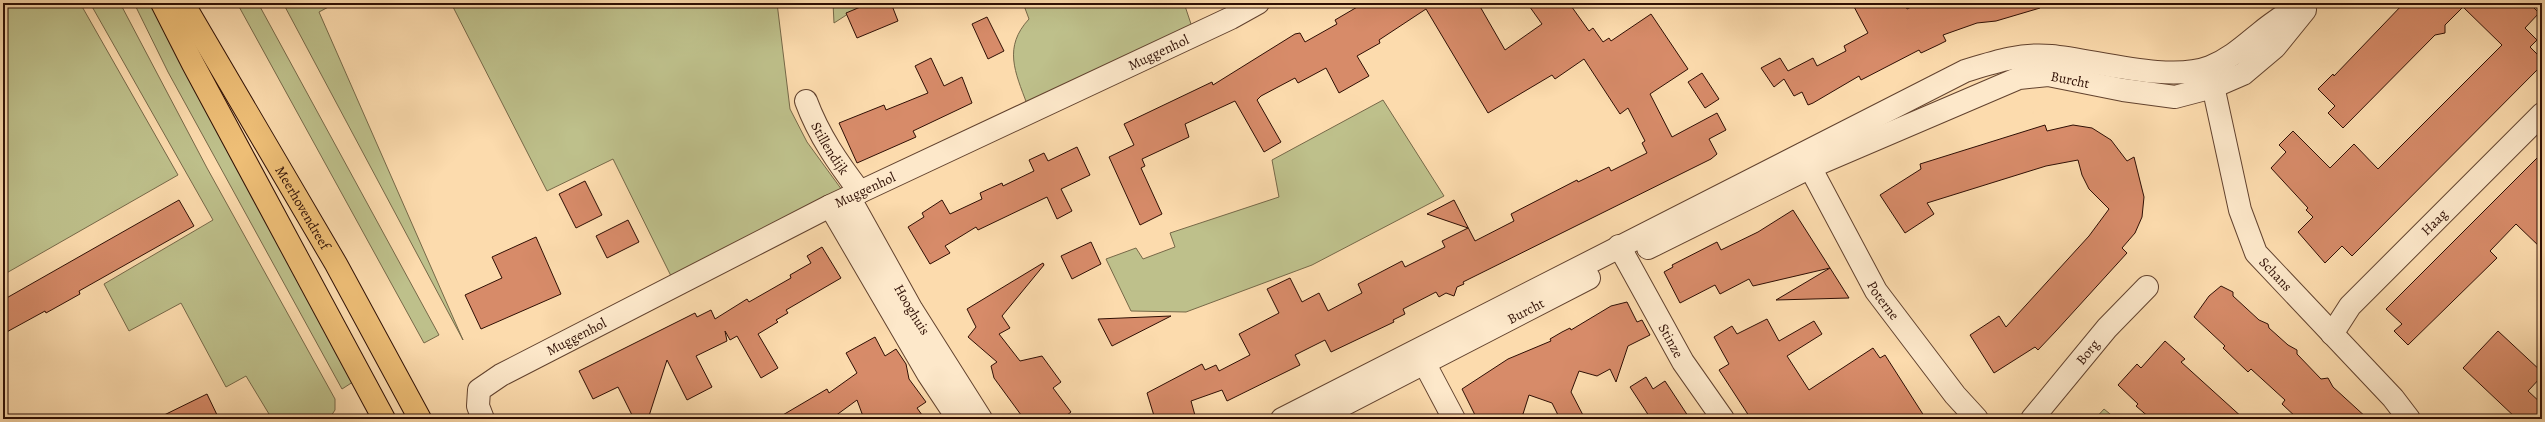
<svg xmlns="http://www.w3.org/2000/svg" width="2545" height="422" font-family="Alegreya,serif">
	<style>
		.green { fill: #bec08b; stroke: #766848 }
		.building { fill: #d78b69; stroke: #2f0f04 }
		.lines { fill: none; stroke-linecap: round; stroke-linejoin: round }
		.minor-casing { stroke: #62422e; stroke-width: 24 }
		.major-casing { stroke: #2f0f04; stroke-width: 24 }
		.minor { stroke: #fde8ca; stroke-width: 22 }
		.major { stroke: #eebe76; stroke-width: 22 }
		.labels { text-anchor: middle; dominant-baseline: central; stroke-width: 3; stroke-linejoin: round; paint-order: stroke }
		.street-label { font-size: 14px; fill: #2f0f04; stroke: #fde8ca }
	</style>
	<rect width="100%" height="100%" fill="#fcdbad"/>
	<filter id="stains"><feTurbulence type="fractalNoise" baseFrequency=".005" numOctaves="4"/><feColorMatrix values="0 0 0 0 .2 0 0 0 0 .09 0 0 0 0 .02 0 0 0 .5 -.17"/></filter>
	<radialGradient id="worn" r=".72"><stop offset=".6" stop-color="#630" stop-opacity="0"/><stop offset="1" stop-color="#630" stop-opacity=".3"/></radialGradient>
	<g class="green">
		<path d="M3 3H80L178 175 3 275Z"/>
		<path d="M90 3H120L207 168 335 399V410L329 419H272L246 376 226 387 181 303 129 331 104 284 213 220Z"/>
		<path d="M134 3H153L356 380 342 389 168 72Z"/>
		<path d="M237 3H258L439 335 424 343Z"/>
		<path d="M283 3H336L319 12 463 340Z"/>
		<path d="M451 3H777L790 109 807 142 842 190 672 278 613 159 547 191Z"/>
		<path d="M833 3H865L834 23Z"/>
		<path d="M1023 3H1184L1192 27 1027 104C1015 72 1003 47 1029 19Z"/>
		<path d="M1383 100 1444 196 1312 265 1186 312 1131 311 1106 259 1136 248 1143 259 1175 247 1170 233 1279 197 1272 160Z"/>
		<path d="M2104 409 2116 419H2095Z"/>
	</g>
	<g class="building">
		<path d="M870 3H891L898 21 857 38 846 13Z"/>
		<path d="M1364 3H1478L1505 50 1542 24 1527 3H1569L1589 31 1593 28 1603 42 1609 38 1611 41 1651 14 1688 69 1650 94 1672 137 1717 113 1726 130 1709 139 1717 154 1711 159 1463 282 1464 284 1457 287 1454 296 1446 293 1439 297 1436 292 1403 309 1405 314 1393 320 1394 322 1331 352 1325 340 1295 355 1300 365 1227 401 1222 390 1191 401 1196 419H1155L1147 393 1202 364 1205 370 1216 365 1219 371 1250 355 1239 334 1279 313 1267 289 1290 278 1302 302 1319 293 1328 311 1362 293 1358 284 1402 261 1405 267 1445 247 1442 241 1468 228 1427 214 1454 200 1475 241 1514 221 1511 214 1577 180 1578 182 1609 167 1611 171 1647 153 1642 143 1645 141 1628 108 1620 114 1584 59 1555 79 1552 75 1488 113 1426 9 1379 40 1380 43 1357 56 1369 76 1339 93 1326 68 1298 83 1295 78 1261 96 1257 100 1281 142 1264 152 1235 101 1185 124 1189 137 1142 159 1145 166 1141 168 1162 214 1140 225 1109 157 1134 145 1124 124 1212 82 1213 85 1295 34 1300 33 1305 42 1337 24 1335 20Z"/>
		<path d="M1852 3H1904L1907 9 1919 3H2039L2040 8 1996 21 1977 23 1943 35 1946 41 1938 45 1921 53 1919 50 1861 80 1859 76 1813 103 1808 105 1802 92 1794 96 1784 79 1774 87 1761 68 1780 58 1788 71 1813 58 1817 66 1846 51 1844 46 1868 33Z"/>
		<path d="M2404 3H2529L2539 13 2525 28 2537 40 2530 47 2542 59V65L2352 256 2342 246 2325 263 2298 232 2313 217 2306 210 2308 208 2271 168 2286 152 2279 145 2293 131 2330 168 2354 144 2378 169 2502 45 2463 7 2445 25V33L2435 35 2343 128 2328 113 2335 106 2318 89 2333 74 2334 76Z"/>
		<path d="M987 17 1004 51 988 59 972 24Z"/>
		<path d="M931 58 944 86 962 77 972 103 913 131 916 137 857 163 839 123 884 105 886 110 928 93 915 66Z"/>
		<path d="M1702 73 1719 99 1705 108 1688 82Z"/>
		<path d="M2045 125 2047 131 2073 125 2092 128 2111 140 2127 161 2134 157 2144 197 2142 217 2135 233 2122 248 2127 253 2056 331 2038 350 2035 347 1994 373 1970 335 1999 316 2006 327 2089 236 2109 209 2089 189 2082 175 2078 160 2046 166 1927 203 1934 214 1905 233 1880 195 1921 169 1920 164Z"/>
		<path d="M1077 147 1090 175 1061 189 1072 211 1057 219 1047 197 978 230 976 227 945 246 950 253 930 264 908 227 924 217 922 213 942 200 950 214 982 199 980 193 1002 183 1003 186 1034 171 1029 160 1044 153 1048 161Z"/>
		<path d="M2542 153V249L2516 224 2490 251 2497 258 2408 345 2394 331 2402 324 2386 309Z"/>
		<path d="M585 181 602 215 576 228 559 194Z"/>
		<path d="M179 200 194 226 79 291 80 294 46 313 45 311 3 334V300Z"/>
		<path d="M1793 210 1830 268 1753 286 1749 279 1720 294 1715 285 1680 303 1664 272 1673 267 1672 265 1717 242 1721 250 1758 232Z"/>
		<path d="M628 220 639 242 607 258 596 236Z"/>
		<path d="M536 237 561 294 481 329 465 295 502 278 492 257Z"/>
		<path d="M1091 242 1101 264 1072 279 1061 256Z"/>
		<path d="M822 247 841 278 786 310 788 313 776 320 778 322 758 334 778 368 761 378 737 336 730 340 725 331 727 341 696 356 712 387 687 400 667 360 648 419H634L618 387 593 399 579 371 695 313 697 317 711 310 715 319 747 299 749 302 791 278 790 275 811 263 807 256Z"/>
		<path d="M1043 263 1044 265 1002 316 1010 328 999 334 1020 361 1042 356 1061 382 1053 388 1071 412 1062 419H1024L994 378 991 366 997 362 968 337 976 327 967 309Z"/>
		<path d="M1830 268 1849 298 1776 300Z"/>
		<path d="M2221 286 2233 292V296L2259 320 2268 324 2269 328 2288 345 2297 350V354L2321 379 2328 378 2333 387 2368 419H2298L2282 404 2285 400 2251 369 2248 372 2223 348 2225 346 2194 317 2209 296Z"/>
		<path d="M1627 302 1637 322 1642 320 1650 335 1628 346 1616 382 1610 369 1597 376 1579 371 1571 392 1585 419H1560L1552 403 1529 395 1523 414 1514 419H1477L1462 389 1508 359 1551 341 1550 339 1562 332 1570 328 1571 330 1611 306Z"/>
		<path d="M1171 316 1112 346 1098 319Z"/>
		<path d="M1767 319 1779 341 1814 321 1822 334 1787 356 1809 390 1873 348 1880 358 1885 355 1926 419H1751L1719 370 1729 364 1714 337 1732 326 1737 334Z"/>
		<path d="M2498 331 2542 372V376L2528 391 2542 404V419H2517L2463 368Z"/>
		<path d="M875 337 885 356 896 349 906 364 909 379 926 402 917 408 925 419H864L857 400 831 419H776L827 389 829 393 857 373 846 353Z"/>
		<path d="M2165 341 2185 359 2181 362 2244 419H2151L2136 406 2138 404 2118 385 2137 364 2141 368Z"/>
		<path d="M1646 377 1653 389 1665 381 1690 419H1651L1630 387Z"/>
		<path d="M207 394 219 419H156Z"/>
	</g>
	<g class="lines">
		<defs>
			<g id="minor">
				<path id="s1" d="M2210 72 2240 210 2256 253 2393 398 2409 419"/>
				<path id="s2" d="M806 101C819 136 838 163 860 192"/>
				<path id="s3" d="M1803 154 1876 291 1955 395 1977 419"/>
				<path id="s4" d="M849 197 912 310 981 419"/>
				<path d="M830 206 928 374 958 419"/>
				<path id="s5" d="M1619 246 1683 362 1723 419"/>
				<path id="s6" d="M1648 248 1811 167 2019 78 2048 75 2123 90 2175 97 2213 87 2243 74 2275 47 2305 10"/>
				<path id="s7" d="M2332 334 2350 306 2542 114"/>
				<path d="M1418 351 1454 419"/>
				<path id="s8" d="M483 419 478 406 479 390 501 375 830 206 1231 18 1258 3"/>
				<path d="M1282 419 1965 71C1994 62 2020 53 2051 56 2095 60 2169 83 2210 67 2230 59 2244 46 2260 33 2273 22 2288 13 2302 3"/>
				<path id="s9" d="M1316 419 1589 278"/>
				<path id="s10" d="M2032 419 2107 328 2147 287"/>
			</g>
			<g id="major">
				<path d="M162 3 193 64 384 419"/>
				<path id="s11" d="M183 3 336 264 420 419"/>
			</g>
		</defs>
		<use href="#minor" class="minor-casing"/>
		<use href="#major" class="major-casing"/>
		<use href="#minor" class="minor"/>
		<use href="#major" class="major"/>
	</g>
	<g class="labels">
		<g class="street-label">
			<text stroke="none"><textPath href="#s8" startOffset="789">Muggenhol</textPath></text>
			<text stroke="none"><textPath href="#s6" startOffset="460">Burcht</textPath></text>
			<text stroke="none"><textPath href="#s2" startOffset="53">Stillendijk</textPath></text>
			<text stroke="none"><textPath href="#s8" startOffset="465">Muggenhol</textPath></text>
			<text stroke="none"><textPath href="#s11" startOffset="237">Meerhovendreef</textPath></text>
			<text stroke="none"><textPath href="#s7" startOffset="152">Haag</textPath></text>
			<text stroke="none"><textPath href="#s1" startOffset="216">Schans</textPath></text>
			<text stroke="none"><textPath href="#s3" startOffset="167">Poterne</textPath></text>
			<text stroke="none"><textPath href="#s4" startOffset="129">Hooghuis</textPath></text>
			<text stroke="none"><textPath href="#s9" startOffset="236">Burcht</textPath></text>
			<text stroke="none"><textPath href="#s8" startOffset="141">Muggenhol</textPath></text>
			<text stroke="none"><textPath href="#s5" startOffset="108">Stinze</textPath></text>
			<text stroke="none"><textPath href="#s10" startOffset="87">Borg</textPath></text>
		</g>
	</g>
	<rect width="2545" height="422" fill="none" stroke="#fcdbad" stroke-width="16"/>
	<rect x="4" y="4" width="2537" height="414" fill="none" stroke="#2f0f04" stroke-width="2"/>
	<rect x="8" y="8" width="2529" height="406" fill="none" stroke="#2f0f04"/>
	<rect width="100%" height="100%" filter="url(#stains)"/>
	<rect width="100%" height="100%" fill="url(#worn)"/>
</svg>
